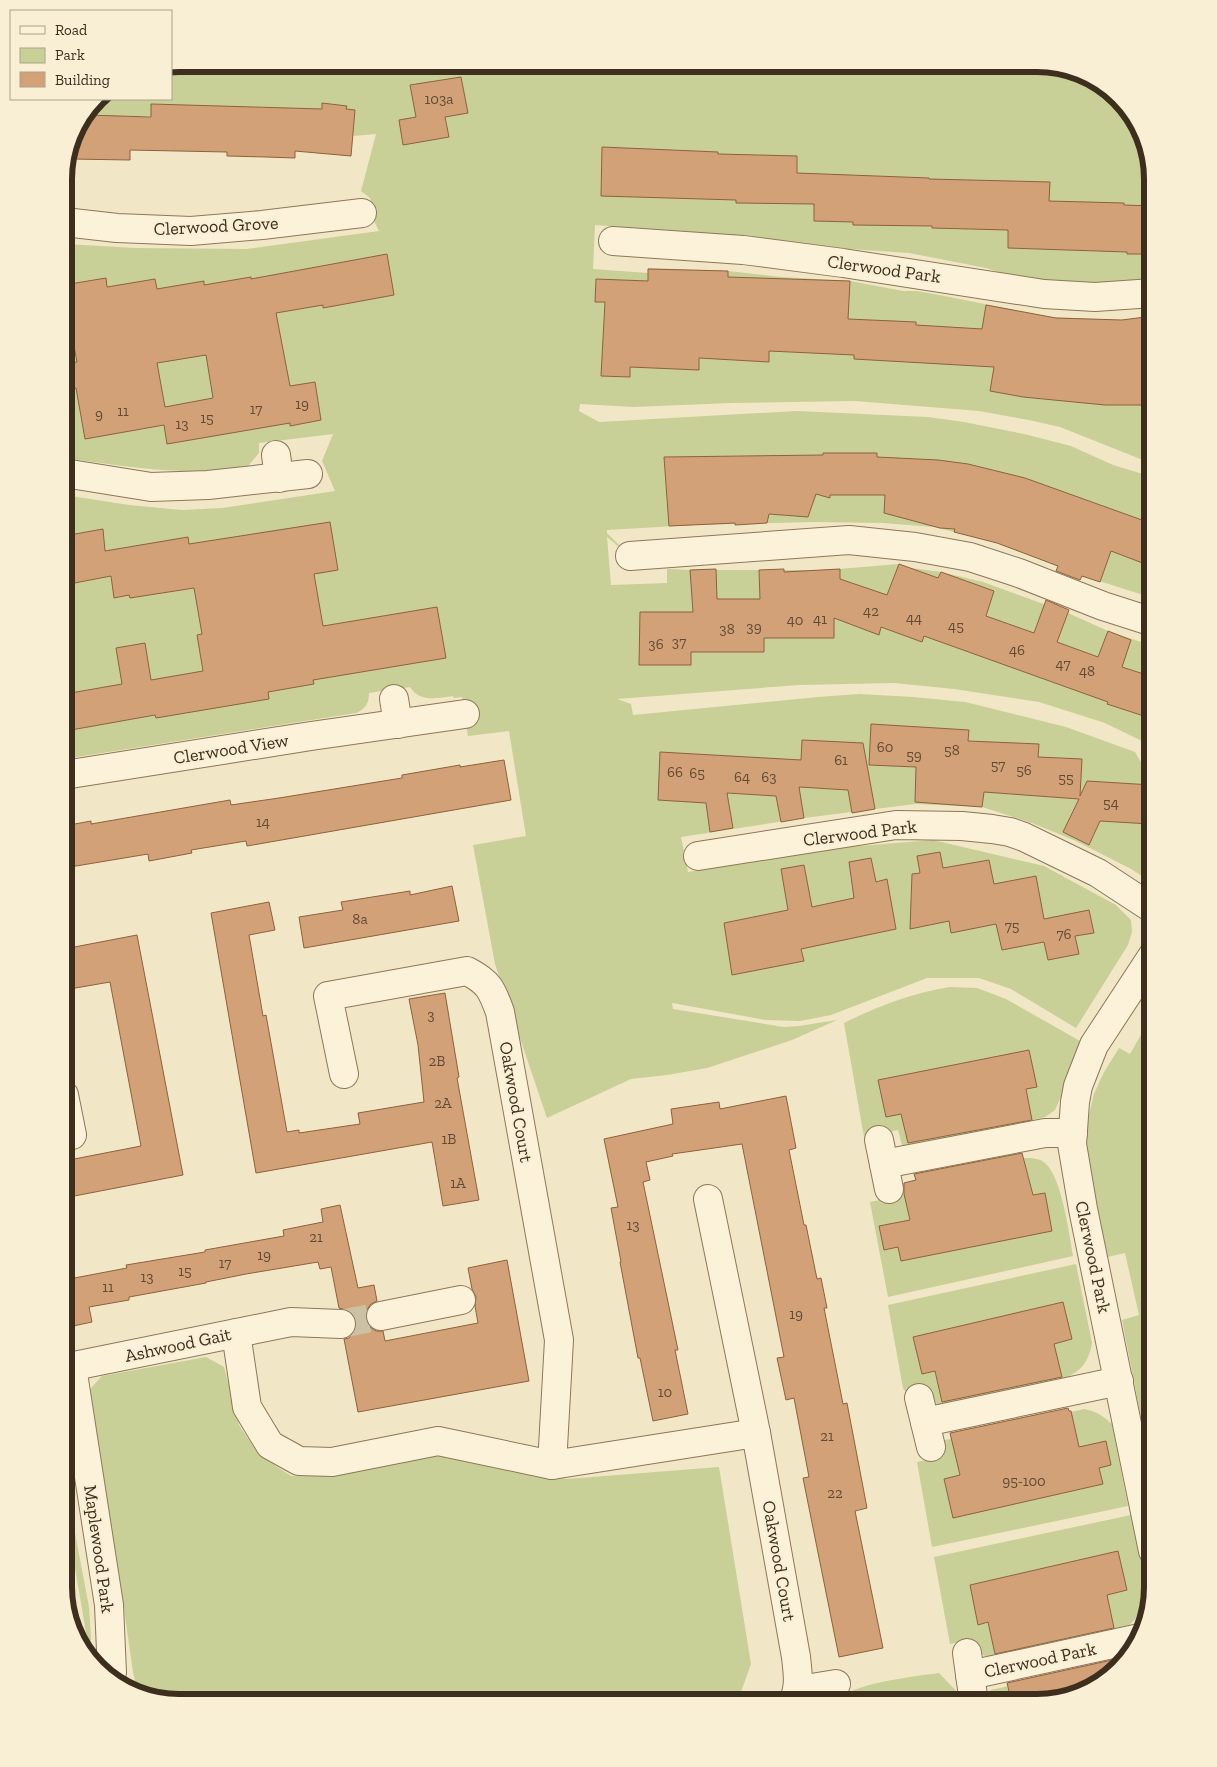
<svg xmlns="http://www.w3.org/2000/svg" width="1217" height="1767" font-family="'Zilla Slab',serif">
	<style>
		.green { fill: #c8d097 }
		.building { fill: #d2a178; stroke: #8e613d; fill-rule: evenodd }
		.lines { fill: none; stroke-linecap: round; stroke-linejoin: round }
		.minor-tunnel { stroke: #cdc1a4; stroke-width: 28; stroke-dasharray: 28 14; stroke-linecap: butt }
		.minor-casing { stroke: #8e7759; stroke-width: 30 }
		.minor { stroke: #fbf2d9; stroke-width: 28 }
		.labels { text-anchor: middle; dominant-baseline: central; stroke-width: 4; stroke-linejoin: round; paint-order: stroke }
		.number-label { font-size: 15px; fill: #624b34 }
		.street-label { font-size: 18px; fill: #3d2e1e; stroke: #f8efd5 }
		.rim { fill: none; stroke: #3d2e1e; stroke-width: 6 }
	</style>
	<rect width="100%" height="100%" fill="#f1e6c5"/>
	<g class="green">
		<path d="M180 64H593L594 69 615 70 598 64H1045L1101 83 1138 122 1153 180V280L1107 285 1022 279 986 268 909 253 834 248 766 238 595 225 593 269 648 273V268L728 271 782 277 850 281 903 291H917L955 298 1049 317 1120 320 1153 316V464L1060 427 1029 420 979 411 855 401 731 403 633 407 580 404 579 411 599 422 797 411 928 417 964 422 1024 434 1071 446 1113 465 1153 477V598L1077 574 1005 545 934 527 883 523 816 522 693 525 607 530V533L630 556 607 537 611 585 667 583V569L690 570H827L899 564 911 568 941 572 983 582 1068 613 1108 631 1153 646V737L1146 743 1105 723 1039 702 954 689 894 683 799 685 617 699 631 704 633 715 818 697 859 694 913 697 965 702 1066 727 1135 752 1145 769 1153 779V883L1131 869 1076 841 1032 823 982 807 915 804 804 818 681 837 688 872 835 848 933 840 1044 866 1116 905 1131 920 1132 932 1128 945 1076 1028 1011 989 979 978H927L831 1015 800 1021 766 1020 672 1003 673 1009 784 1027 799 1026 837 1020 792 1040 707 1068 667 1075 631 1079 547 1118 495 964 473 845 526 836 509 731 468 736 462 697 454 698 453 696C437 698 420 703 410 687L369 693C369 704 365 709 356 713L64 759V495L129 505 182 510 222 508 335 491 322 461 333 434 259 443V453L248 466C226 469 205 471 183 471 143 470 103 463 64 458V244L135 248 246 249 379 231 374 221 370 198 361 191 376 134 353 136 355 110 151 104V116H101L87 113 97 99H171V65Z"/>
		<path d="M950 987 977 988 1006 999 1080 1041 1060 1099 1055 1110 1045 1117 903 1149 898 1130 864 1137 844 1023C878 1006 913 993 950 987Z"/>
		<path d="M1153 1014V1474H1152L1122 1320 1139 1315 1125 1253 1107 1257 1085 1152 1087 1122 1094 1094 1103 1074 1119 1048 1130 1054Z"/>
		<path d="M1023 1158C1032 1158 1039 1158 1045 1163 1062 1178 1069 1233 1073 1256L888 1297 870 1202 904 1195 901 1184Z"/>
		<path d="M1076 1264 1092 1343C1089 1362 1080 1373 1062 1379L938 1406 927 1390 911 1400 903 1388 888 1305Z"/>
		<path d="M206 1357 224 1367 239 1425 259 1455 291 1476H333L425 1455H467L522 1471 567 1479 719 1467 751 1664 737 1703H172L138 1693 133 1672 120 1581 87 1407 91 1388 102 1376Z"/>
		<path d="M1084 1409C1096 1411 1103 1416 1112 1424L1128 1506 932 1547 917 1462 944 1456 941 1441Z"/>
		<path d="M64 1475 89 1607 91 1639 86 1652 79 1645 78 1640 87 1638 64 1504Z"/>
		<path d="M1131 1515 1146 1582C1147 1599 1143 1614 1129 1625L987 1657C979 1653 974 1649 971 1640L950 1644 934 1557Z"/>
		<path d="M1123 1660 1095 1688 1038 1703H984L988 1692 991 1690Z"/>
		<path d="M939 1673 961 1696 962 1703H830C857 1682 905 1678 939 1673Z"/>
	</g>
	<g class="building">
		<path d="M461 77 468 113 445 117 449 137 403 145 399 120 416 117 410 85Z"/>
		<path d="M322 103 347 106 346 109 355 110 351 156 295 151V158L266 157 227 156V152L130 150V160L72 159 73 135 86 115 151 117V104L322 109Z"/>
		<path d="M602 147 718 152V154L797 156V173L929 178V179L1050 182 1049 201 1124 203V205L1153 206V231H1151L1150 254H1127V252L1008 248V230L932 228V226L853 225V222L814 221V204L736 203V200L601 196Z"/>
		<path d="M387 254 394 295 323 308V305L276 313 290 386 315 382 321 420 290 426V423L167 444 164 425 85 439 76 388 64 390V364L77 362 68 315 64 316V285L106 278 107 287 155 279 157 289 204 281V285L251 277V279ZM206 355 213 398 165 407 157 363Z"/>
		<path d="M648 269 728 271V277L850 281 848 319 916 322V325L982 329 986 305 1056 318 1122 320 1153 316V405H1105L1023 397 990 391 994 367 854 359V355L769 351V362L699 358V370L630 367V377L601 376 605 302H595L596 279 648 281Z"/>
		<path d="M823 453H877V457L938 460 968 464 1025 478 1153 524V567L1111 551 1100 582 1082 576 1080 580 1056 571 1058 566 997 543 954 532 955 529 940 528 884 513 885 495H830V498L816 494 808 517 769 514 767 523 735 525V523L669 526 664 457 823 455Z"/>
		<path d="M330 522 338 570 314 574 323 626 437 607 446 658 313 680 314 684 268 692 269 699 156 718 155 715 71 730 65 694 122 684 116 648 145 643 151 680 203 671 197 635 202 634 194 588 130 598 129 595 114 598 111 576 64 585V536L103 529 105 551 188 537 189 544Z"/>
		<path d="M899 564 938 578 941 572 994 591 986 616 1034 633 1046 600 1069 610 1057 642 1098 657 1108 631 1131 640 1122 667 1153 677V719L1107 704 1108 702 924 636 922 642 881 627 879 635 834 618V638H764V652H691V665H639L640 612H693L690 570 716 569 717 599H760L759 570 784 569V572L840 569V579L887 595Z"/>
		<path d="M871 724 969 730 968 741 1039 744 1038 757 1082 759 1080 796 1087 781 1152 785 1150 824 1100 821 1089 845 1063 832 1079 799 984 792 982 807 915 802 916 767 869 765Z"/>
		<path d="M802 740 863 743 875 809 852 813 848 790 799 787 804 818 781 822 776 796 727 793 733 828 710 832 706 803 658 800 660 752 801 760Z"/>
		<path d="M504 760 511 800 247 846 246 841 191 850 192 853 149 861 148 854 64 868V826L91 821V824L230 800 231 805 279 798 402 778V775L460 765V767Z"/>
		<path d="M940 852 943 868 989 860 994 884 1036 876 1044 919 1089 910 1094 933 1075 936 1079 954 1048 960 1044 942 1002 950 996 924 951 933 949 921 910 929 912 874 920 873 917 856Z"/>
		<path d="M871 858 876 882 887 879 896 929 801 949 804 961 732 975 724 923 788 910 781 869 804 865 812 907 854 898 849 862Z"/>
		<path d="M452 886 459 921 304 948 299 917 343 910 341 902 410 891V895Z"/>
		<path d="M269 902 275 930 249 935 263 1016 266 1015 287 1132 299 1130V1133L360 1124 358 1113 424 1102 418 1045 409 999 445 993 459 1077 457 1078 479 1200 443 1206 432 1142 256 1173 211 913Z"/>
		<path d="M137 935 183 1175 64 1198V1161L141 1146 110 982 64 990V949Z"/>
		<path d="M1029 1050 1037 1087 1026 1089 1032 1120 908 1143 901 1114 886 1117 878 1080Z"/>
		<path d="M786 1096 796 1148 789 1150 804 1225H806L817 1279 821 1278 827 1308H824L843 1404 847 1403 867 1508 855 1511 883 1648 839 1657 803 1478 809 1477 794 1398 786 1400 777 1358 784 1357 742 1144 672 1154 673 1156 646 1162 650 1180 643 1182 678 1350H675L688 1414 653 1421 640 1358H638L620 1262H621L611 1208 618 1207 604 1139 673 1124 671 1109 719 1102 720 1109Z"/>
		<path d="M1022 1153 1033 1195 1045 1193 1052 1231 901 1261 898 1247 884 1250 879 1226 910 1220 904 1194V1183L916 1180 914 1174Z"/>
		<path d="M340 1205 358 1288 374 1285 377 1301 371 1304 366 1311V1320L370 1327 376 1331H383L385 1341 478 1323 475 1306 476 1297 472 1289 468 1268 507 1260 529 1381 358 1412 344 1339 349 1338 354 1332 357 1325 355 1317 349 1311 339 1308 331 1267 320 1269 318 1262 246 1274 206 1282V1283L129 1297V1300L89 1307 92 1322 64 1328V1280L127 1268 126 1265 205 1252V1250L284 1236 283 1230 323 1222 321 1209Z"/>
		<path d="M1063 1302 1072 1339 1054 1344 1062 1377 942 1402 935 1371 922 1374 913 1337Z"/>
		<path d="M1068 1408 1069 1411H1071L1079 1447 1106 1441 1111 1465 1099 1468 1103 1484 953 1518 944 1479 960 1475 950 1433Z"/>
		<path d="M1118 1551 1127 1590 1107 1595 1114 1628 995 1654 988 1622 978 1625 970 1585Z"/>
		<path d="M1121 1658 1122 1661 1095 1688 1033 1703H1012L1007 1683Z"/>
	</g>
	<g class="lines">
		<path class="minor-tunnel" d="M341 1324 381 1316"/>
		<defs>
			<g id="minor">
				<path d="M64 222 117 228 191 231 262 225 362 213"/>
				<path d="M613 241 743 250 843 263 1044 294 1095 297 1153 293"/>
				<path d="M276 455 279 478"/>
				<path d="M64 473 151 487 208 485 308 474"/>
				<path d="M630 556 849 540 915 547 970 557 1019 573 1103 606 1153 622"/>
				<path d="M394 699 398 724"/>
				<path d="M64 775 311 736 465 714"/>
				<path d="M698 856 896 825 962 826 992 829 1010 832 1024 837 1098 873 1153 909"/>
				<path d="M344 1074 328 996 467 971C489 982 492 990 500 1012L559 1340 552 1465"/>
				<path d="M64 1095 72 1135"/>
				<path d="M879 1140 889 1189"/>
				<path d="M884 1164 1045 1133H1073"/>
				<path d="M708 1199 756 1433 796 1657C798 1676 800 1685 793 1703"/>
				<path d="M381 1316 461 1300"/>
				<path d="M236 1333 247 1407 270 1445 299 1461 332 1462 438 1441 552 1465 756 1433"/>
				<path d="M72 1367 109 1605 112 1673 108 1674"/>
				<path d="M64 1368 291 1322 341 1324"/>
				<path d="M919 1398 931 1447"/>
				<path d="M925 1422 1119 1381"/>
				<path d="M1153 1551 1083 1209 1072 1144 1075 1102 1078 1086 1094 1045 1153 955"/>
				<path d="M967 1653 973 1696"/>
				<path d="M970 1675 1140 1638"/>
				<path d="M799 1690 836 1684"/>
			</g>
		</defs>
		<use href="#minor" class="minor-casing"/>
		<use href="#minor" class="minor"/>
	</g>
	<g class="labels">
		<g class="number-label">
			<text x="439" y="99">103a</text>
			<text x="302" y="404">19</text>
			<text x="256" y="409">17</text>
			<text x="123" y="411">11</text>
			<text x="99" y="414">9</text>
			<text x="207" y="418">15</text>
			<text x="182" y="424">13</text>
			<text x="871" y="611">42</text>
			<text x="914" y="618">44</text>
			<text x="820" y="619">41</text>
			<text x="795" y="620">40</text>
			<text x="956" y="626">45</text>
			<text x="754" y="627">39</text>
			<text x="727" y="629">38</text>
			<text x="679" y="642">37</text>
			<text x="656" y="644">36</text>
			<text x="1017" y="650">46</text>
			<text x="1063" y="664">47</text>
			<text x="1087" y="671">48</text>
			<text x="885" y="747">60</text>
			<text x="952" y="750">58</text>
			<text x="914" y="755">59</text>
			<text x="841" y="760">61</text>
			<text x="998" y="765">57</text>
			<text x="1024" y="770">56</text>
			<text x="675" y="772">66</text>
			<text x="697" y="773">65</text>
			<text x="742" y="777">64</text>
			<text x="769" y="777">63</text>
			<text x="1066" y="778">55</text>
			<text x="1111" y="803">54</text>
			<text x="263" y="822">14</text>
			<text x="360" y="919">8a</text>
			<text x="1012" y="926">75</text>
			<text x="1064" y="934">76</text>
			<text x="431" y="1015">3</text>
			<text x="437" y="1061">2B</text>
			<text x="443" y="1103">2A</text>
			<text x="449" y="1139">1B</text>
			<text x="458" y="1183">1A</text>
			<text x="633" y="1225">13</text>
			<text x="316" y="1237">21</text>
			<text x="264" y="1255">19</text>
			<text x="225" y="1263">17</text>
			<text x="185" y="1271">15</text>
			<text x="147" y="1277">13</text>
			<text x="108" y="1287">11</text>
			<text x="796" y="1314">19</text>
			<text x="665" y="1392">10</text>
			<text x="827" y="1436">21</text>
			<text x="1024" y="1481">95-100</text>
			<text x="835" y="1493">22</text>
		</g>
		<g class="street-label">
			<text transform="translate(216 226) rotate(-3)">Clerwood Grove</text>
			<text transform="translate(884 269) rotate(8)">Clerwood Park</text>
			<text transform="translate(231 749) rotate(-9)">Clerwood View</text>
			<text transform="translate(860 833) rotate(-7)">Clerwood Park</text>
			<text transform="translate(516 1102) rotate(80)">Oakwood Court</text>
			<text transform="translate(1093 1257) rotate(78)">Clerwood Park</text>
			<text transform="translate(178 1345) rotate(-12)">Ashwood Gait</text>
			<text transform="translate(99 1549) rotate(82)">Maplewood Park</text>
			<text transform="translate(779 1561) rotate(80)">Oakwood Court</text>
			<text transform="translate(1040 1660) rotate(-12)">Clerwood Park</text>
		</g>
	</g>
	<path d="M0 0H1217V1767H0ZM179 72H1037A107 107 0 0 1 1144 179V1587A107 107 0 0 1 1037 1694H179A107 107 0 0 1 72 1587V179A107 107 0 0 1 179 72Z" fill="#f8efd5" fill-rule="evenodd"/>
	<path class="rim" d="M179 72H1037A107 107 0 0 1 1144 179V1587A107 107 0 0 1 1037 1694H179A107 107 0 0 1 72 1587V179A107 107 0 0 1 179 72Z"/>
	<rect x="10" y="10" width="162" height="90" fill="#f8efd5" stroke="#ada28c"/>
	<rect x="20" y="26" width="25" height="8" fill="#fbf2d9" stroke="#ada28c"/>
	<text x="55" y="35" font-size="15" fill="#3d2e1e">Road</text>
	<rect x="20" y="48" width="25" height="15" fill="#c8d097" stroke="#ada28c"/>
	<text x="55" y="60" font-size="15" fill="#3d2e1e">Park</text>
	<rect x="20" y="72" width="25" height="15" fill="#d2a178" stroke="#ada28c"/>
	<text x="55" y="85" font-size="15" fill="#3d2e1e">Building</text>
</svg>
